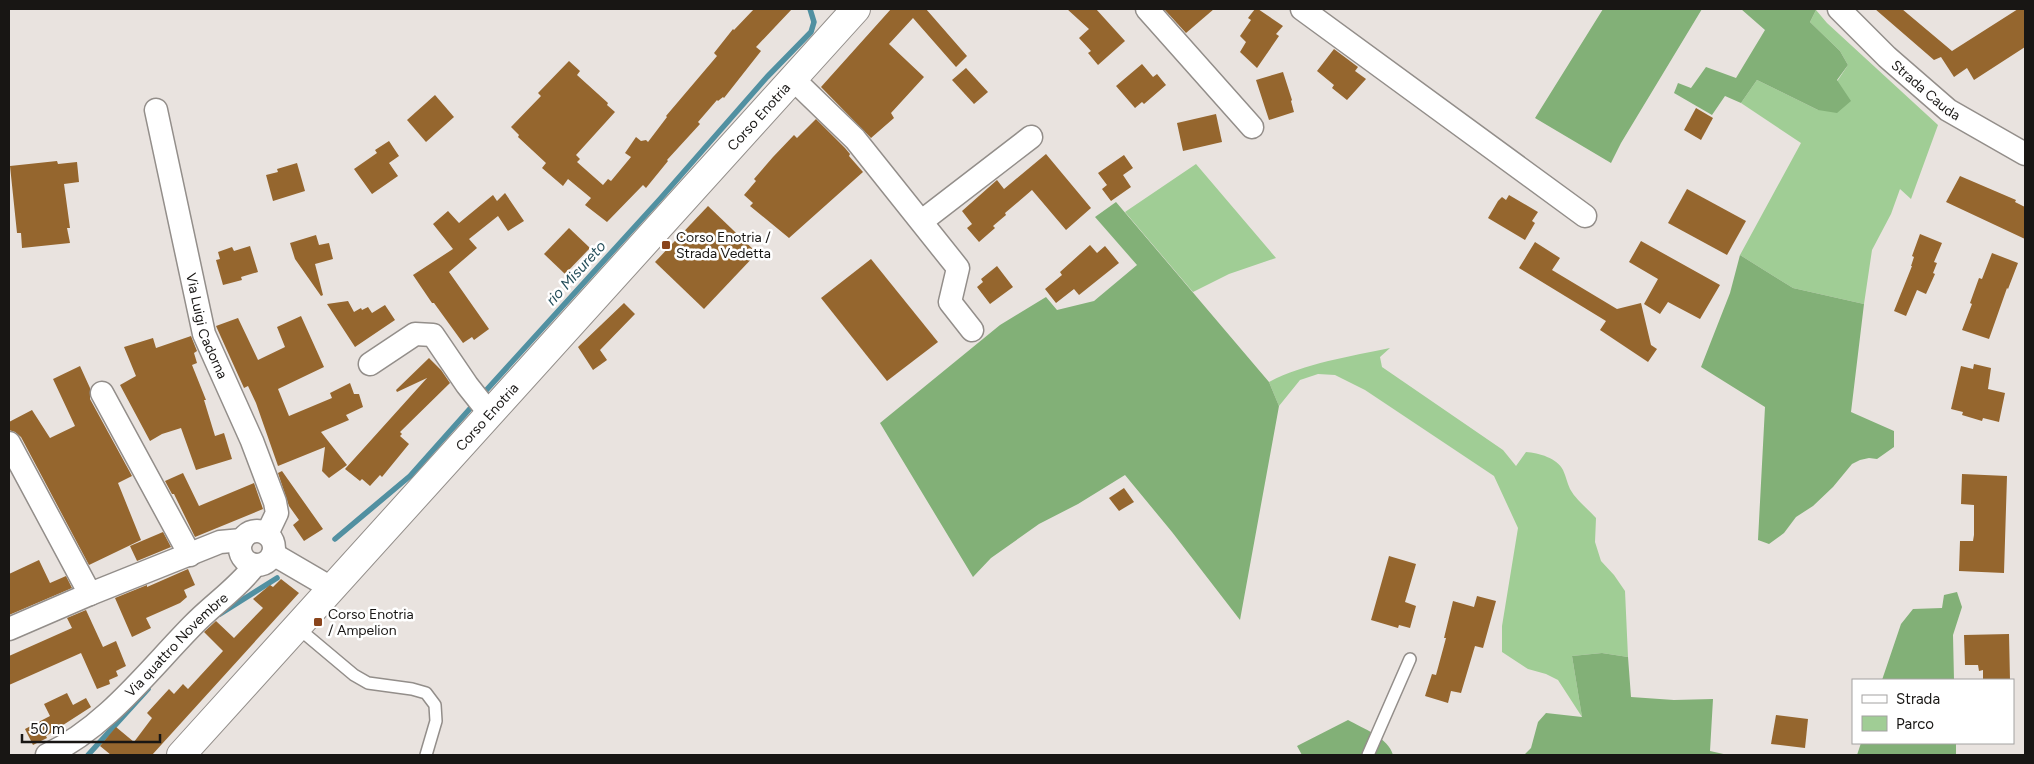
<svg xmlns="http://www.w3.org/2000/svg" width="2034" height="764" font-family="Figtree,sans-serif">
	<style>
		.green { fill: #a0cd95 }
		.forest { fill: #82b077 }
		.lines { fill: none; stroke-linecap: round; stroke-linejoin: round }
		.stream { stroke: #5190a1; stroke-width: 5.5 }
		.building { fill: #95662e }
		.lane-casing { stroke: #938e8a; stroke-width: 14 }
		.street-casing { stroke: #938e8a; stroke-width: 25 }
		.secondary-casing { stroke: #938e8a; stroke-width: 30 }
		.lane { stroke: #fff; stroke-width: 11 }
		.street { stroke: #fff; stroke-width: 22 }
		.secondary { stroke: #fff; stroke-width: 28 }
		.poi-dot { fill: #8a451c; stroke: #fff; stroke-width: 2 }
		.labels { text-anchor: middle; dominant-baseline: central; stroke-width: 5; stroke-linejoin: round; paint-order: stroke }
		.street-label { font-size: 14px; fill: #181614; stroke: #fff }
		.poi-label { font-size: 14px; fill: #181614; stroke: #fff; text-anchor: start }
		.water-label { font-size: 15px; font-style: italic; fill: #264f5b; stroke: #fff }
	</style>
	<rect width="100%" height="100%" fill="#e9e3df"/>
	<g class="green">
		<path d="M1816 10 1827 23 1938 125 1911 199 1900 189 1891 214 1872 250 1864 304 1793 288 1740 255 1801 143 1741 103 1757 80 1818 110 1848 65 1840 51 1810 22Z"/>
		<path d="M1196 164 1276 258 1229 274 1193 292 1125 212Z"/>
		<path d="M1390 348 1380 357 1382 367 1503 450 1516 466 1526 452C1539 453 1557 458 1563 470 1566 476 1567 483 1570 489 1576 500 1588 509 1596 518L1595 542 1601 561 1614 575 1625 591 1628 657 1602 653 1572 656 1582 717 1558 680 1546 674 1528 669 1502 652V626L1518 528 1494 476 1365 390 1335 375 1318 374 1300 380 1279 406 1269 382C1302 364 1352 356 1390 348Z"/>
	</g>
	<g class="forest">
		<path d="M1603 9H1702L1621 143 1611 163 1535 118Z"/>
		<path d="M1741 9H1815L1816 10 1810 22 1840 51 1848 65 1837 80 1851 101 1837 113 1818 110 1757 80 1741 103 1725 96 1712 115 1674 93 1678 83 1691 88 1706 67 1736 78 1765 30Z"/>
		<path d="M1116 202 1269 382 1279 406 1240 620 1172 532 1125 475 1078 504 1039 524 991 558 973 577 880 423 1000 325 1046 297 1057 310 1094 301 1137 265 1095 217Z"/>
		<path d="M1740 255 1793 288 1864 304 1851 412 1894 431V447L1877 459 1869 458 1860 460 1852 464 1833 487 1813 506 1796 517 1784 533 1769 544 1758 540 1765 407 1701 367 1730 293Z"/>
		<path d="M1957 592 1962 607 1953 635 1954 680H1882L1901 624 1913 609 1942 608 1944 595Z"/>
		<path d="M1602 653 1628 657 1631 697 1674 700 1713 699 1710 751 1728 755H1524L1531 748 1538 722 1546 713 1582 717 1572 656Z"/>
		<path d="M1348 720C1362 728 1389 738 1393 755H1302L1297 746Z"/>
		<path d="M1861 743H1956V755H1857Z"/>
	</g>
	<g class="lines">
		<g class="stream">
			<path d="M481 396 660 199 767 77 811 32 814 22 810 9"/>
			<path d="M335 539 410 476 475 403"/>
			<path d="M220 614 277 578"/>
			<path d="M88 755 148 689"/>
		</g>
	</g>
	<g class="building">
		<path d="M754 9H792L756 47 761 51 724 98 723 97 718 101 717 100 698 122 700 124 667 160 668 161 646 188 643 185 607 222 585 205 591 198 568 179 563 186 542 168 546 163 518 137 519 135 511 127 541 96 538 93 569 61 580 71 577 75 608 103 607 105 615 112 576 155 580 159 577 162 603 185 608 179 611 181 631 157 625 153 636 137 641 141 646 140 648 142 667 117 666 116 717 56 714 53 733 29 734 30Z"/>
		<path d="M891 9H926L967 56 956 67 913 18 889 44 924 77 891 113 894 118 871 138 821 87Z"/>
		<path d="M1067 9H1096L1125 41 1098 65 1088 53 1091 51 1079 38 1089 29Z"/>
		<path d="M1164 9H1214L1186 33Z"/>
		<path d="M1255 9H1258L1283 26 1276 34 1279 36 1257 68 1240 52 1246 42 1240 36 1251 20 1248 18Z"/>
		<path d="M1875 9H1902L1952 51 2018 9H2025V47L1974 80 1967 68 1954 77 1941 57 1934 60Z"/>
		<path d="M1334 49 1358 67 1355 71 1366 79 1347 100 1332 88 1334 85 1317 71Z"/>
		<path d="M1142 64 1153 77 1157 74 1166 85 1144 104 1142 102 1135 108 1116 86Z"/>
		<path d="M966 68 988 92 974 104 952 80Z"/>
		<path d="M1283 72 1292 100 1291 101 1294 112 1269 120 1256 80Z"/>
		<path d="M435 95 454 117 426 142 407 120Z"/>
		<path d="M1696 108 1713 118 1701 140 1684 130Z"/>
		<path d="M1216 114 1222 142 1183 151 1177 123Z"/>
		<path d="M816 119 845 148 850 154 849 156 863 172 789 238 750 206 753 203 744 195 756 181 754 179 773 157 794 135 797 138Z"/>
		<path d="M389 141 399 156 389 163 398 176 372 194 354 169 377 153 375 150Z"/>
		<path d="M1046 154 1091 208 1066 230 1032 190 1005 213 1006 215 993 226 995 228 979 242 967 228 972 224 962 211 997 180 1004 189Z"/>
		<path d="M1124 155 1133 168 1123 175 1131 187 1111 201 1102 189 1107 185 1098 173Z"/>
		<path d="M57 161 58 164 77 162 79 182 64 184 70 228H67L70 243 22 248 21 233H17L10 166Z"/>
		<path d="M297 163 305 191 273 201 266 175 278 172 277 169Z"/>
		<path d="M1960 176 2016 200 2015 202 2025 207V239L1946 202Z"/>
		<path d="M1687 189 1746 221 1727 255 1668 223Z"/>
		<path d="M505 193 524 221 508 231 498 216 469 239 477 248 449 272 489 329 474 340 472 337 463 343 434 303H432L413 275 453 249 433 224 448 211 459 223 493 195 497 201Z"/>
		<path d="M1509 195 1538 212 1532 221 1535 223 1525 240 1488 218 1498 201 1502 197 1506 200Z"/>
		<path d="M708 206 757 253 704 309 655 262Z"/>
		<path d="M569 228 590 248 565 274 544 254Z"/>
		<path d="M1920 234 1942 243 1934 262 1937 263 1933 273 1935 274 1926 294 1917 290 1906 316 1894 311 1912 266H1911L1914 257 1912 256Z"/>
		<path d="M316 235 319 245 329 243 333 259 315 264 323 295 321 296 295 259 290 243Z"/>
		<path d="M1641 241 1720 285 1700 319 1668 302 1660 314 1644 304 1658 279 1629 262Z"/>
		<path d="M1535 242 1560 258 1552 270 1617 309 1641 303 1651 345 1657 349 1648 362 1600 330 1606 321 1519 268Z"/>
		<path d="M1090 245 1097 253 1105 246 1119 263 1079 295 1074 289 1056 303 1045 289 1062 275 1060 272Z"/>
		<path d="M250 246 258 272 241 277 242 280 223 285 216 260 220 259 218 252 232 247 234 251Z"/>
		<path d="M1992 253 2018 263 2008 289 2007 288 1989 339 1962 330 1972 304 1970 303 1979 278 1982 279Z"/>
		<path d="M871 259 938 342 887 381 821 298Z"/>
		<path d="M997 266 1013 287 990 304 977 287 983 282 981 279Z"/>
		<path d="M348 301 354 312 361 308 362 310 368 307 372 313 385 305 395 320 355 347 327 304Z"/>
		<path d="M624 303 635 314 600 350 607 360 593 370 578 347Z"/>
		<path d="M301 316 324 367 278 389 289 416 332 398 330 393 350 383 354 394H359L363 407 346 415 349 420 321 432 347 465 329 478 322 471 325 447 278 466 256 403 248 386 244 388 216 326 238 318 258 360 285 347 277 327Z"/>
		<path d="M191 336 197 351 194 353 197 363 192 365 206 400H204L215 436 224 433 232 459 196 470 181 428 162 434 150 441 120 385 136 376 124 347 153 338 156 348Z"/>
		<path d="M429 358 441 370 450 383 400 432 402 434 400 436 409 444 382 477 380 475 370 486 362 479 360 481 345 469 427 378 397 392 396 390Z"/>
		<path d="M1974 364 1991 368 1988 389 2005 393 1999 422 1983 418 1982 421 1962 415 1963 412 1951 409 1961 366 1973 369Z"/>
		<path d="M80 366 90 388V399L132 476 118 483 141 540 89 565 21 437 15 432 9 430V422L32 410 50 438 75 426 53 379Z"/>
		<path d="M282 471 323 529 304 541 293 525 299 520 289 506 278 473Z"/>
		<path d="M183 473 199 506 254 483 263 509 195 537 174 494H172L165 481Z"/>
		<path d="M1962 474 2007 476 2004 573 1959 571 1960 541H1973L1974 535V505L1961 504Z"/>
		<path d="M1124 488 1134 502 1119 511 1109 498Z"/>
		<path d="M163 532 171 547 137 561 130 546Z"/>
		<path d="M1389 556 1416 564 1405 602 1416 606 1410 628 1399 625 1398 628 1371 620Z"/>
		<path d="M39 560 50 583 66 576 72 588 9 615V574Z"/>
		<path d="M188 569 195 585 184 590 187 597 180 603 146 618 151 628 132 637 115 598 147 585V587Z"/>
		<path d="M281 579 299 593 152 755H111L100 746 116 727 134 742 152 718 147 713 169 689 174 694 183 684 188 689 223 651 204 632 216 621 234 638 263 608 253 599 270 585 273 587Z"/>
		<path d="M1477 596 1496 601 1483 648 1475 646 1461 693 1451 691 1448 703 1425 696 1432 674 1436 675 1446 638H1444L1453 601 1474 607Z"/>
		<path d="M86 610 103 647 116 641 126 666 116 671 118 676 109 680 110 684 97 689 81 653 9 685V656L72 628 67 618Z"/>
		<path d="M2009 634 2010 680H1983V670L1979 671 1978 665H1965L1964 635Z"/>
		<path d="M67 693 73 705 86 698 91 707 46 736 47 738 33 745 25 729 50 716 44 704Z"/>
		<path d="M1776 715 1808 719 1805 748 1771 744Z"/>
	</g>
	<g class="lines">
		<defs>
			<g id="lane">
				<path d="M298 628 354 675 368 683 412 689 426 693 435 705 436 721 426 755"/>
				<path d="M1368 755 1410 659"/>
			</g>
			<g id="street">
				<path d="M1147 9 1252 127"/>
				<path d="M1302 9 1585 216"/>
				<path id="s1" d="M1839 9 1887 57 1948 110 2025 154"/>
				<path d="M792 78 855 139 958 268 950 302 972 330"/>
				<path id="s2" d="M156 110 204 334 252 441 275 502 277 513 267 534"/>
				<path d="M922 221 1031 137"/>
				<path d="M370 364 415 334 433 335 467 385 490 414"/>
				<path d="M102 393 190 555"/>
				<path d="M9 443 90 594"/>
				<circle cx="257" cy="548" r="17"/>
				<path d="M273 554 333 589"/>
				<path d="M9 629 90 594 220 542 242 540"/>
				<path id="s3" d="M47 755C106 727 147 672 192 626 213 604 237 589 255 565"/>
			</g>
			<g id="secondary">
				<path id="s4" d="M181 755 856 9"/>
			</g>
		</defs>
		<use href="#lane" class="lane-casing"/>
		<use href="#street" class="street-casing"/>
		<use href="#secondary" class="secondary-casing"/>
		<use href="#lane" class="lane"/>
		<use href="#street" class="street"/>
		<use href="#secondary" class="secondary"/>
	</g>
	<g class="poi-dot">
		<rect x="661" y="240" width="10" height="10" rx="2.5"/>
		<rect x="313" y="617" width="10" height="10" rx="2.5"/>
	</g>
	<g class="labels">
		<g class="street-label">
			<text stroke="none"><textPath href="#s1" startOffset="119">Strada Cauda</textPath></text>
			<text stroke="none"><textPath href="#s4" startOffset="861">Corso Enotria</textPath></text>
			<text stroke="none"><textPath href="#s2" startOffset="222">Via Luigi Cadorna</textPath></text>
			<text stroke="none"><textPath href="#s4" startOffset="456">Corso Enotria</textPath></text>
			<text stroke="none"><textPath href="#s3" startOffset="171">Via quattro Novembre</textPath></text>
		</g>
		<g class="poi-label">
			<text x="676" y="237">Corso Enotria /<tspan x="676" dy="16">Strada Vedetta</tspan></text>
			<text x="328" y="614">Corso Enotria<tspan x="328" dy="16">/ Ampelion</tspan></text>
		</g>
		<g class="water-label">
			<text transform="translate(576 273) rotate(-48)">rio Misureto</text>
		</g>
	</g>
	<rect width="2034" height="764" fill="none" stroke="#181614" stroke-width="20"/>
	<rect x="1852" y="679" width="162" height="65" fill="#ffffff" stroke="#a3a2a1"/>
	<rect x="1862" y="695" width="25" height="8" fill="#ffffff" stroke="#a3a2a1"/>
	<text x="1896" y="704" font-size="15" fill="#181614">Strada</text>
	<rect x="1862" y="716" width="25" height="15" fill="#a0cd95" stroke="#a3a2a1"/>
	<text x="1896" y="729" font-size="15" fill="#181614">Parco</text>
	<path d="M22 734v8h138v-8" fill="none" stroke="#181614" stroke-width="2.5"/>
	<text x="30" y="734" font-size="15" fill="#181614" stroke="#ffffff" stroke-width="4" paint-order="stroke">50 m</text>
</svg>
